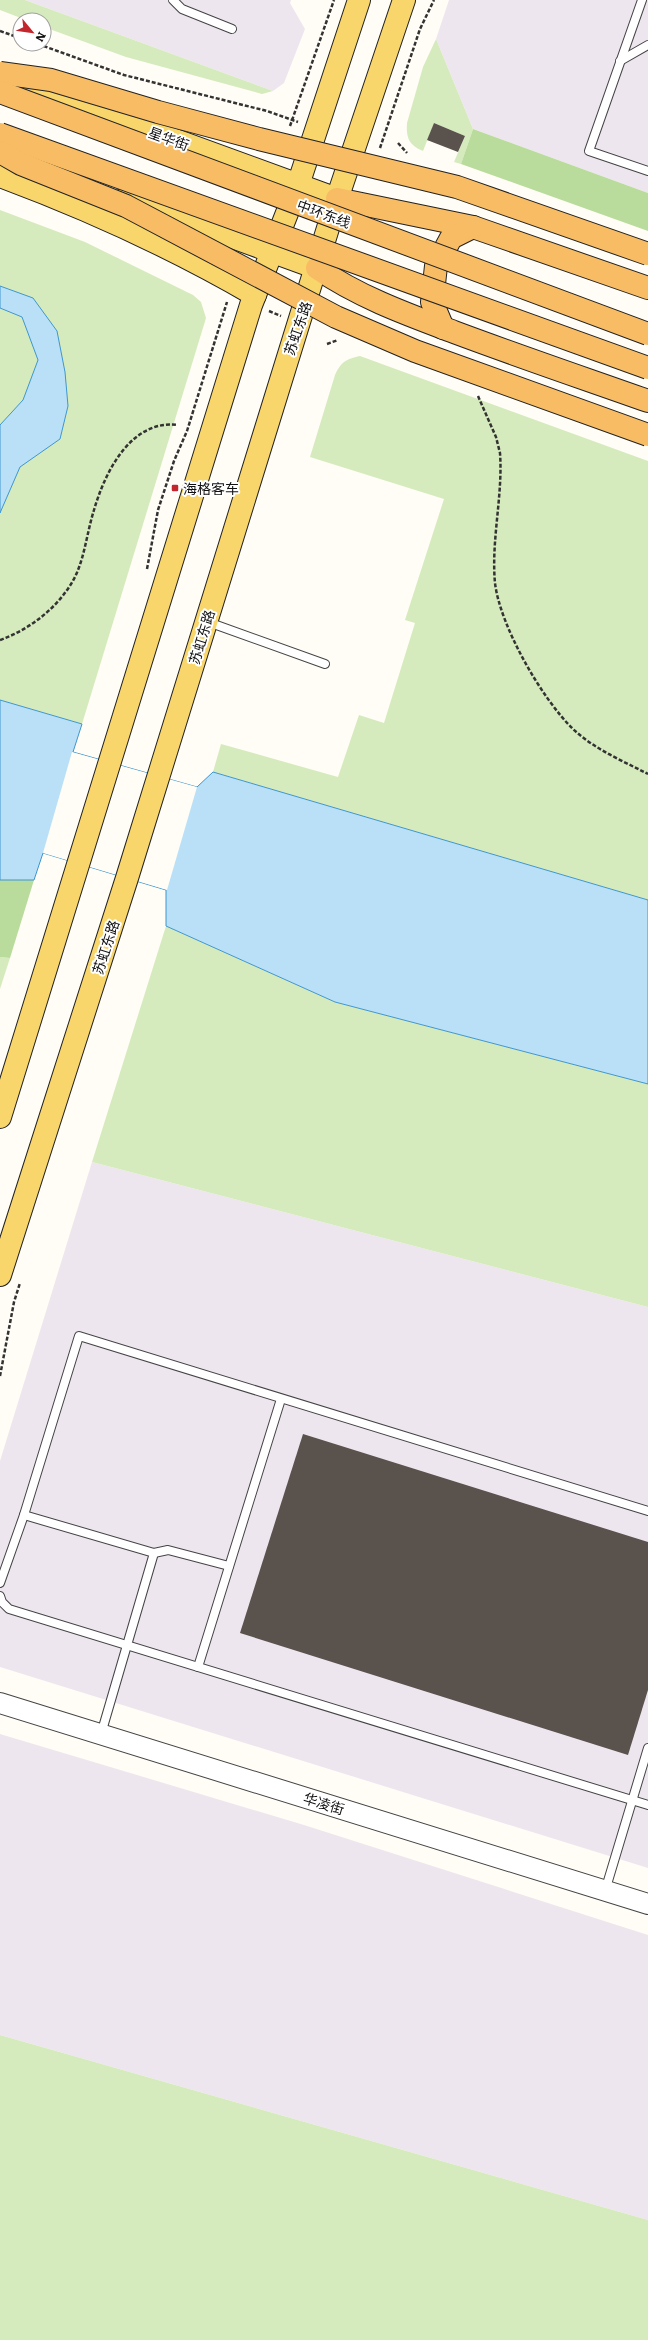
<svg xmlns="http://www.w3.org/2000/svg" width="648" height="2340" font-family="Literata,'Noto Sans SC',serif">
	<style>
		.industrial { fill: #eee6ef }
		.green { fill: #d5ebbd }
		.forest { fill: #b9dc9c }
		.water { fill: #b9e0f7; stroke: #3f96cf }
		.pier { fill: #fffdf5 }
		.building { fill: #5a524d }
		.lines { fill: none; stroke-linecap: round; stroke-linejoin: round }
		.service-casing { stroke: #444; stroke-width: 10 }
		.tertiary-casing { stroke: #444; stroke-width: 22 }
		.primary-casing { stroke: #222; stroke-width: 24 }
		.trunk-casing { stroke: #222; stroke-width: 24 }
		.path { stroke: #333; stroke-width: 2.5; stroke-dasharray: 4 2; stroke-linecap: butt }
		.service { stroke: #fff; stroke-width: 8 }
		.tertiary { stroke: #fff; stroke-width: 20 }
		.primary { stroke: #f9d66b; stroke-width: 22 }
		.trunk { stroke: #f7bc64; stroke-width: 22 }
		.trunk-bridge-casing { stroke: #222; stroke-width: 24; stroke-linecap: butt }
		.trunk-bridge { stroke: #f7bc64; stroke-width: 22 }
		.poi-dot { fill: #c4262e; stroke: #fff; stroke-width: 1.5 }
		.labels { text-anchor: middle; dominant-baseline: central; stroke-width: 4; stroke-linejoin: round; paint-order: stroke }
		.street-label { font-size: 14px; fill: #111; stroke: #fff }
		.poi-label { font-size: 14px; fill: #111; stroke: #fff; text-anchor: start }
	</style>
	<rect width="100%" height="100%" fill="#fffdf5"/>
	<g class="industrial">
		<path d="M25 0H291L290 3 305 29 284 83 273 91Z"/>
		<path d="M449 0H648V193L473 129 436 39Z"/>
		<path d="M92 1162 648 1307V1868L0 1667V1461Z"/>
		<path d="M0 1734 304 1825 648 1935V2220L0 2035Z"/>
	</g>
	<g class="green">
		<path d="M0 0H25L273 91 262 94 126 57 44 27V20H26L0 10Z"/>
		<path d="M436 39 473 129 461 164 454 162 465 136 434 123 423 151C409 145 406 138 407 123L423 67Z"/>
		<path d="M0 210 85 242 193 295 201 302 206 318 82 724 0 700Z"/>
		<path d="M360 356 648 461V900L213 772 221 744 338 777 359 715 384 723 415 623 405 620 444 499 310 457 335 375C341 362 346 359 360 356Z"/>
		<path d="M166 926 335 1002 648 1084V1307L92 1162Z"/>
		<path d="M0 957 10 958 0 989Z"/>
		<path d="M0 2035 648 2220V2340H0Z"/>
	</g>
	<g class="forest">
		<path d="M473 129 648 193V231L461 164Z"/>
		<path d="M19 878 34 880 10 958 0 957V880Z"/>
	</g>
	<g class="water">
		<path d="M0 286 33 298 57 331 65 372 68 406 60 439 20 467 0 513V425L23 400 38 360 22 317 0 308Z"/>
		<path d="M0 700 82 724 73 752 197 787 213 772 648 900V1084L335 1002 166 926V890L43 853 34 880H0Z"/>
	</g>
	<path class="pier" d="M72 752 197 787 167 890 43 853Z"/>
	<g class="building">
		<path d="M434 123 465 136 458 152 427 140Z"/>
		<path d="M303 1434 648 1542V1690L628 1755 240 1633Z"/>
	</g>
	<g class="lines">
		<defs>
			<g id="service">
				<path d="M173 0 182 9 232 29"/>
				<path d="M642 0 589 151 648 171"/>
				<path d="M620 61 648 45"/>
				<path d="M208 622 325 664"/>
				<path d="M24 1515 154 1553 168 1550 229 1566"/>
				<path d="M0 1583 24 1515 79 1336 648 1511"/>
				<path d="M0 1596 2 1602 9 1609 648 1805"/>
				<path d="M198 1667 281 1399"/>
				<path d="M101 1734 154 1553"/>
				<path d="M605 1891 648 1748"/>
			</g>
			<path id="tertiary" d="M0 1703 648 1904"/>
			<g id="primary">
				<path d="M5 78 337 199"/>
				<path d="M0 176C89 209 174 248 255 295"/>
				<path d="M126 198 317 268"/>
				<path d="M0 1117 251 305 298 185 359 0"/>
				<path d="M0 1275 127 878 337 199 404 0"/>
			</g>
			<g id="trunk">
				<path d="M337 199 473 227 648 288"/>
				<path d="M317 268C359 297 406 314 454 332 518 356 583 378 648 401"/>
				<path d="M443 328 432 302 436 266 451 238 473 227"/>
			</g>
		</defs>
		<use href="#service" class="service-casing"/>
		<use href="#tertiary" class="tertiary-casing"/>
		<use href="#primary" class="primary-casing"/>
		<use href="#trunk" class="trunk-casing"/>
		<g class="path">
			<path d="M0 31 20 38"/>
			<path d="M38 44 124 75 267 111 298 122"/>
			<path d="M290 126 334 0"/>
			<path d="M398 143 407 153"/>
			<path d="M380 148 420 29 434 0"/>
			<path d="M269 311 281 316"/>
			<path d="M327 344 338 340"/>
			<path d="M478 396 496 437 500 453C503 496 491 540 495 583 500 626 542 699 573 729 594 749 623 761 648 774"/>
			<path d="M147 569 158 510 174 461 187 431 227 302"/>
			<path d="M0 640C31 629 60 606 75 577 85 556 87 532 94 510 105 472 131 419 178 425"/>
			<path d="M0 1376 14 1302 20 1283"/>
		</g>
		<use href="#service" class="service"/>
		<use href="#tertiary" class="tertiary"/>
		<use href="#primary" class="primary"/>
		<use href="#trunk" class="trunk"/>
		<defs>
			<g id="trunk-bridge">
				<path d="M0 73 51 80 158 112 259 139 457 187 648 254"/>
				<path d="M0 92 648 334"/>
				<path d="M0 134 648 368"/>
				<path d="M0 152 21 164 126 206 336 317 415 351 648 435"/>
			</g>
		</defs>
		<use href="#trunk-bridge" class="trunk-bridge-casing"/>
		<use href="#trunk-bridge" class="trunk-bridge"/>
	</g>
	<rect class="poi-dot" x="171" y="484" width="8" height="8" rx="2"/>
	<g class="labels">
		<g class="street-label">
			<text transform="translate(169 138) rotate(20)">星华街</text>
			<text transform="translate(324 213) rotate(20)">中环东线</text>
			<text transform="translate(297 328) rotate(-71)">苏虹东路</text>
			<text transform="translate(201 637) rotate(-73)">苏虹东路</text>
			<text transform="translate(105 947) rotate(-72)">苏虹东路</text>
			<text transform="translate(324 1803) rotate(17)">华凌街</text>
		</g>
		<g class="poi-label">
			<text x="183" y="488">海格客车</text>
		</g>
	</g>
	<g transform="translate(32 32) rotate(119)"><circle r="19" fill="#ffffff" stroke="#a0a0a0"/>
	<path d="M0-3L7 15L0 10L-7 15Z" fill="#c4262e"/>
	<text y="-6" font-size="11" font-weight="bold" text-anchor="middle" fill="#111111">N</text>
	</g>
</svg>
